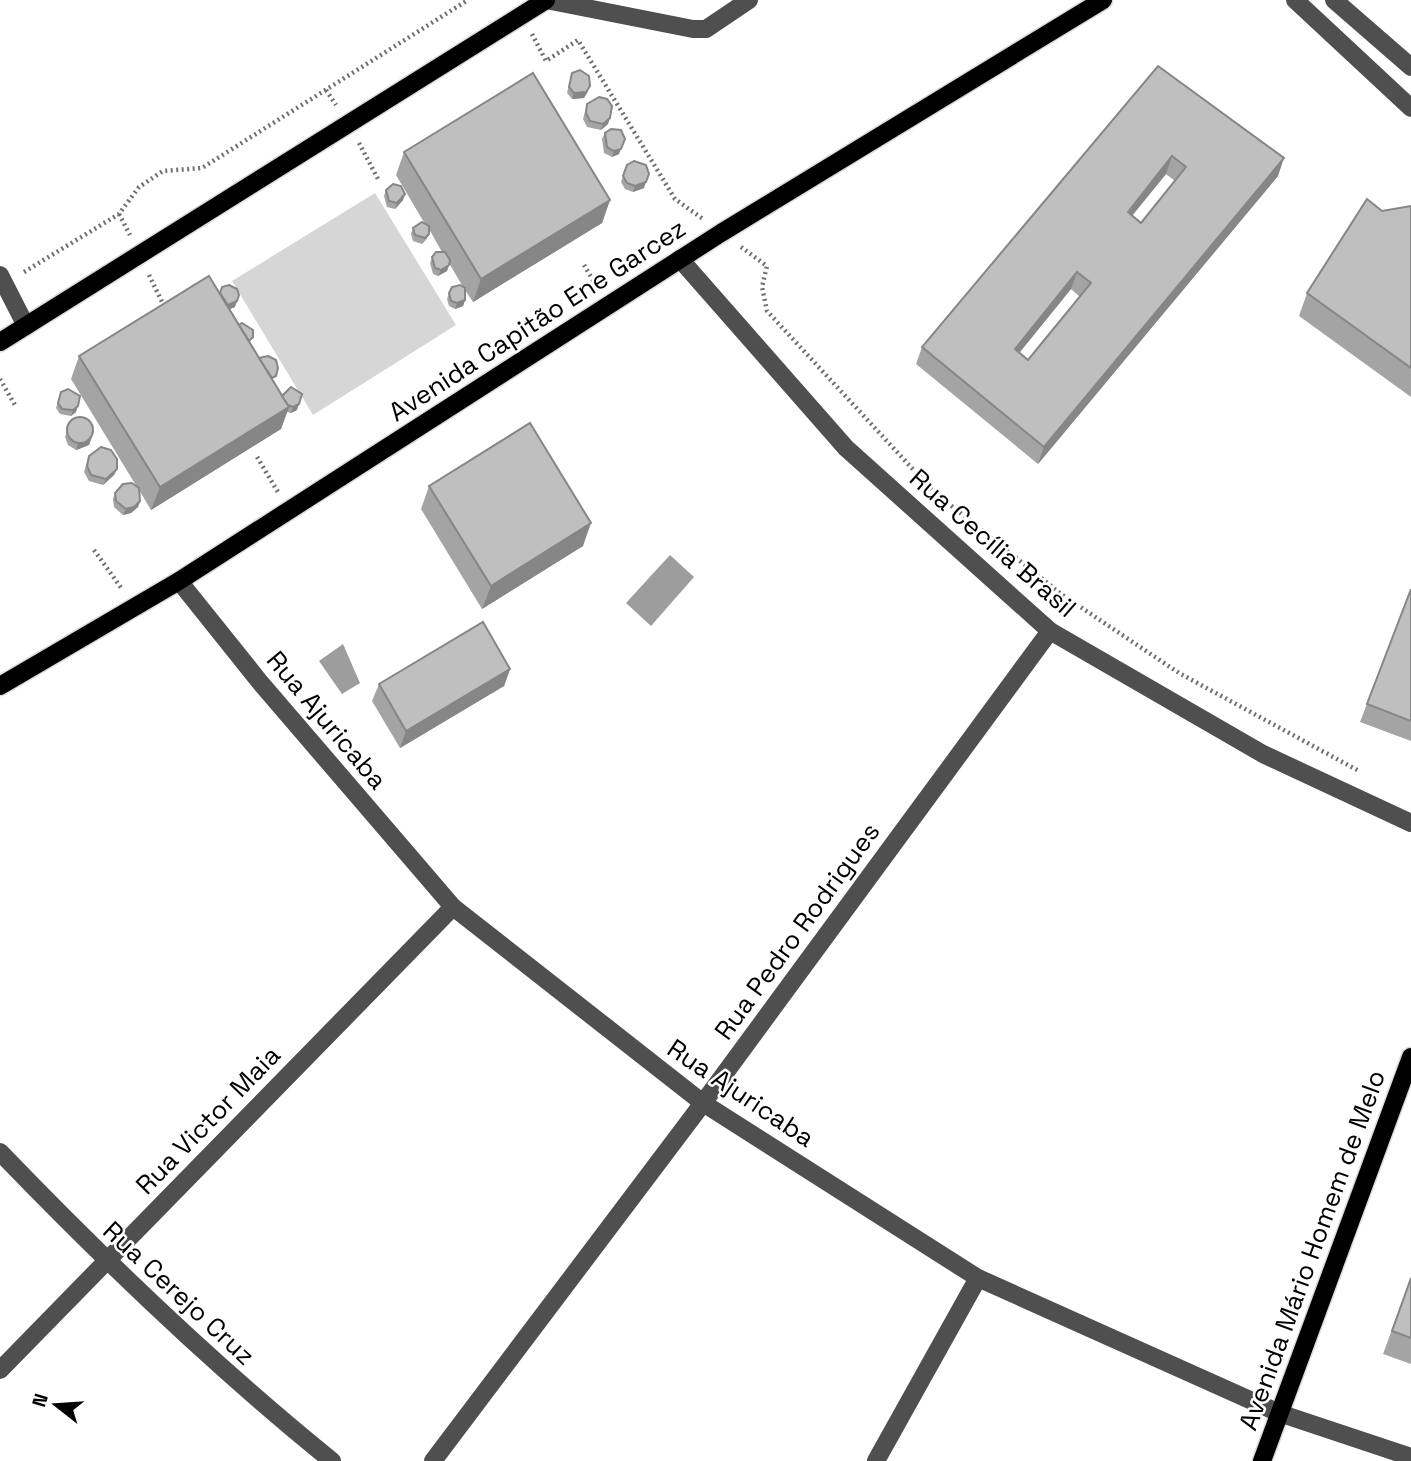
<svg xmlns="http://www.w3.org/2000/svg" width="1411" height="1461" font-family="'Space Grotesk',sans-serif">
	<style>
		.green { fill: #d6d6d6 }
		.water { fill: #9d9d9d }
		.lines { fill: none; stroke-linecap: round; stroke-linejoin: round }
		.major-casing { stroke: #dbdbdb; stroke-width: 21 }
		.path { stroke: #717171; stroke-width: 4.5; stroke-dasharray: 2 3.5; stroke-linecap: butt }
		.minor { stroke: #4f4f4f; stroke-width: 18 }
		.major { stroke: #000; stroke-width: 18 }
		.wall { fill: #a4a4a4; fill-rule: evenodd }
		.shaded-wall { fill: #868686 }
		.building { fill: #bfbfbf; stroke: #868686; stroke-width: 2; fill-rule: evenodd }
		.labels { text-anchor: middle; dominant-baseline: central; stroke-width: 5; stroke-linejoin: round; paint-order: stroke }
		.street-label { font-size: 26px; fill: #000; stroke: #fff }
	</style>
	<rect width="100%" height="100%" fill="#fff"/>
	<path class="green" d="M375 193 456 325 313 415 232 281Z"/>
	<g class="water">
		<path d="M670 555 694 577 651 626 626 603Z"/>
		<path d="M343 644 360 683 342 694 319 661Z"/>
	</g>
	<g class="lines">
		<defs>
			<g id="major">
				<path d="M0 342 546 0"/>
				<path d="M0 686 179 581 721 233 1103 0"/>
				<path d="M1262 1461 1411 1057"/>
			</g>
		</defs>
		<use href="#major" class="major-casing"/>
		<g class="path">
			<path d="M532 34 546 61 578 40 675 199 703 219"/>
			<path d="M326 90 336 105"/>
			<path d="M359 143 378 179"/>
			<path d="M119 214 130 235"/>
			<path d="M741 247 767 266 762 287 767 311 933 491 1061 594 1179 673 1359 771"/>
			<path d="M584 265 598 289"/>
			<path d="M24 272 119 214 139 187 163 171 202 168 468 0"/>
			<path d="M149 275 165 308"/>
			<path d="M0 379 15 405"/>
			<path d="M257 457 278 492"/>
			<path d="M94 550 122 589"/>
		</g>
		<g class="minor">
			<path d="M546 0 693 29H706L749 0"/>
			<path d="M1295 0 1411 108"/>
			<path d="M1334 0 1411 67"/>
			<path d="M680 259 846 448 1050 631 1263 754 1411 823"/>
			<path d="M0 275 26 326"/>
			<path d="M179 581 259 681 453 907 703 1103 978 1278 1279 1413 1411 1457"/>
			<path d="M0 1152C106 1262 213 1365 332 1461"/>
			<path d="M0 1370 453 907"/>
			<path d="M433 1461 703 1103 1050 631"/>
			<path d="M876 1461 978 1278"/>
		</g>
		<use href="#major" class="major"/>
	</g>
	<g class="wall">
		<path d="M1158 66 1278 176 1038 464 916 364 922 347ZM1166 174 1175 181 1141 223 1132 216ZM1071 289 1080 297 1028 360 1019 353Z"/>
		<path d="M572 73 588 92 584 98 572 99 567 93Z"/>
		<path d="M587 104 608 124 601 130 587 127 583 119Z"/>
		<path d="M605 133 619 154 612 157 604 153 602 139Z"/>
		<path d="M404 152 610 200 602 223 473 302 465 290V300L463 306 455 309 449 306 447 299 449 293 463 287 449 263 447 271 438 276 433 274 430 263 432 257 442 252 429 229V234L426 240 422 244 413 241 411 234 413 228 425 224 396 175Z"/>
		<path d="M627 165 644 188 633 192 625 189 621 182Z"/>
		<path d="M386 190 405 194 403 200 395 209 387 207 384 196Z"/>
		<path d="M1411 206V397L1299 316 1307 293 1382 211Z"/>
		<path d="M220 293 235 307 230 309 251 343H250L282 396 297 410 291 413 287 412 281 429 151 510 139 490 140 501 138 507 131 513 123 515 114 507 113 499 115 493 137 487 71 379 79 356Z"/>
		<path d="M61 392 76 412 71 416 60 414 56 408Z"/>
		<path d="M67 431H94L89 445 76 450 68 445 65 437Z"/>
		<path d="M89 456 117 469 114 475 103 485 89 481 84 472Z"/>
		<path d="M429 486 583 546 482 609 421 509Z"/>
		<path d="M1411 589V741L1360 722Z"/>
		<path d="M510 669 504 686 400 748 372 701 379 684Z"/>
		<path d="M1411 1278V1364L1383 1354Z"/>
	</g>
	<g class="shaded-wall">
		<path d="M590 86 584 98 572 99 574 93Z"/>
		<path d="M610 118 608 124 601 130 603 124Z"/>
		<path d="M625 139 619 154 612 157 614 151Z"/>
		<path d="M1172 156 1166 174 1121 229 1128 212Z"/>
		<path d="M1284 158 1278 176 1038 464 1044 447Z"/>
		<path d="M646 182 644 188 633 192 635 186Z"/>
		<path d="M405 194 403 200 395 209 397 203Z"/>
		<path d="M610 200 602 223 473 302 481 279Z"/>
		<path d="M449 265 447 271 438 276 441 270Z"/>
		<path d="M1077 272 1071 289 1008 367 1015 349Z"/>
		<path d="M465 300 463 306 455 309 457 303Z"/>
		<path d="M237 301 235 307 225 311 228 305Z"/>
		<path d="M299 404 297 410 291 413 293 407Z"/>
		<path d="M78 406 76 412 71 416 73 410Z"/>
		<path d="M289 407 281 429 151 510 160 487Z"/>
		<path d="M91 439 89 445 76 450 78 444Z"/>
		<path d="M117 469 114 475 103 485 106 479Z"/>
		<path d="M140 501 138 507 131 513 123 515 126 509Z"/>
		<path d="M591 523 583 546 482 609 491 586Z"/>
		<path d="M510 669 504 686 400 748 406 731Z"/>
	</g>
	<g class="building">
		<path d="M1158 66 1284 158 1044 447 922 347ZM1172 156 1186 167 1141 223 1128 212ZM1077 272 1091 283 1028 360 1015 349Z"/>
		<path d="M580 70 589 76 590 86 586 92 574 93 569 87 572 73Z"/>
		<path d="M533 73 610 200 481 279 404 152Z"/>
		<path d="M599 97 607 99 612 106 610 118 603 124 590 121 586 113 587 104Z"/>
		<path d="M611 129 621 130 625 139 621 149 614 151 607 147 605 133Z"/>
		<path d="M634 161 646 165 649 174 646 182 635 186 627 183 623 176 627 165Z"/>
		<path d="M393 184 401 186 405 194 397 203 389 201 386 190Z"/>
		<path d="M1367 199 1382 211 1411 206V368L1307 293Z"/>
		<path d="M422 222 429 226V234L425 238 415 235 413 228Z"/>
		<path d="M436 252H445L450 260 449 265 441 270 435 268 432 257Z"/>
		<path d="M209 276 289 407 160 487 79 356Z"/>
		<path d="M229 285 237 289 239 295 237 301 228 305 220 293 222 287Z"/>
		<path d="M460 285 465 288V300L457 303 451 301 449 293 452 287Z"/>
		<path d="M242 323 253 330V337L249 341 239 325Z"/>
		<path d="M268 356 276 360 278 368 276 376 272 378 259 358Z"/>
		<path d="M291 387 302 394 299 404 293 407 288 405 282 396Z"/>
		<path d="M68 389 80 396 78 406 73 410 62 409 58 403 61 392Z"/>
		<circle cx="80" cy="430" r="13"/>
		<path d="M530 423 591 523 491 586 429 486Z"/>
		<path d="M101 447 111 450 117 459V469L106 479 91 475 87 466 89 456Z"/>
		<path d="M132 483 139 488 140 501 134 507 126 509 116 501 115 493 123 484Z"/>
		<path d="M1411 589V721L1367 704Z"/>
		<path d="M483 622 510 669 406 731 379 684Z"/>
		<path d="M1411 1278V1338L1392 1331Z"/>
	</g>
	<g class="labels">
		<g class="street-label">
			<text transform="translate(537 320) rotate(-33)">Avenida Capitão Ene Garcez</text>
			<text transform="translate(993 543) rotate(41)">Rua Cecília Brasil</text>
			<text transform="translate(327 720) rotate(50)">Rua Ajuricaba</text>
			<text transform="translate(797 931) rotate(-54)">Rua Pedro Rodrigues</text>
			<text transform="translate(741 1093) rotate(34)">Rua Ajuricaba</text>
			<text transform="translate(208 1120) rotate(-46)">Rua Victor Maia</text>
			<text transform="translate(1312 1250) rotate(-70)">Avenida Mário Homem de Melo</text>
			<text transform="translate(179 1293) rotate(43)">Rua Cerejo Cruz</text>
		</g>
	</g>
	<g transform="translate(56 1405) rotate(287)" stroke="#ffffff" stroke-width="5" paint-order="stroke">
	<path d="M0-5L12 26L0 18L-12 26Z" fill="#000000"/>
	<text y="-10" font-size="19" font-weight="bold" text-anchor="middle" fill="#000000">N</text>
	</g>
</svg>
